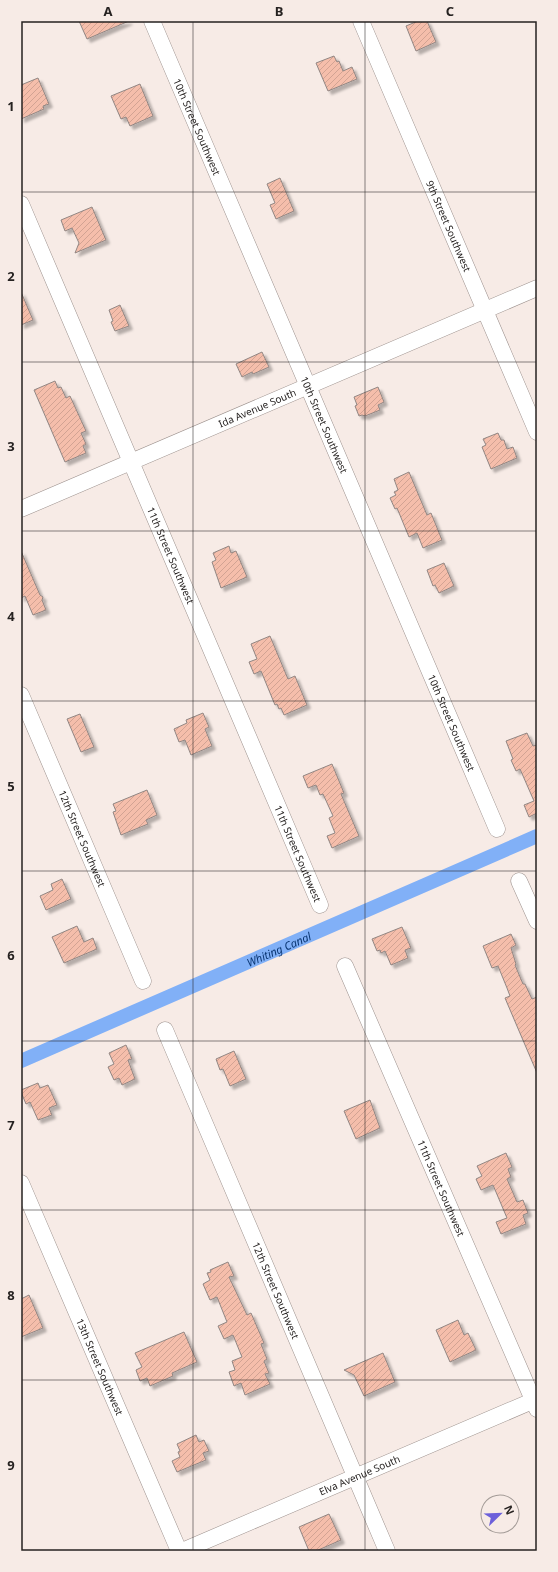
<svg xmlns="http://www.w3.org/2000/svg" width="558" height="1572" font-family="'Noto Sans',sans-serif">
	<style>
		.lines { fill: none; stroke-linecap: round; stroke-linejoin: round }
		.canal { stroke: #81b0f7; stroke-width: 14 }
		.building { fill: url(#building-hatch); stroke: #918683; filter: url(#shadow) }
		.minor-casing { stroke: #9d928e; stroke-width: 17 }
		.minor { stroke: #fff; stroke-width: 16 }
		.grid { fill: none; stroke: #262221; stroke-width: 1; stroke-opacity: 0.55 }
		.labels { text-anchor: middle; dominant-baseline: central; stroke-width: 4; stroke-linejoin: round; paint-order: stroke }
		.street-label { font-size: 10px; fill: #262221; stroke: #f7ebe6 }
		.water-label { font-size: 11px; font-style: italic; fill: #0a3673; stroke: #f7ebe6 }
		.neatline { fill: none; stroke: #262221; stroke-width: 1.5 }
		.grid-label { font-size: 13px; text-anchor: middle; font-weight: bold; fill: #262221 }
	</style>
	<defs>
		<pattern id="building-hatch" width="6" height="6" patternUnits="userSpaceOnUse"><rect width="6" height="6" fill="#f5beab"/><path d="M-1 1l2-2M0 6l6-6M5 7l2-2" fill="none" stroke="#d2a393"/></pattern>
		<filter id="shadow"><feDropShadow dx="3.5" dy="3.5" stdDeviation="1" flood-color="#0004"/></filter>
	</defs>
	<rect width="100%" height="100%" fill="#f7ebe6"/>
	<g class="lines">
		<path class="canal" id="s1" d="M21 1061 537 836"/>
	</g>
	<g class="building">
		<path d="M79 21H129L87 39Z"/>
		<path d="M418 21H427L436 42 416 51 406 26Z"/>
		<path d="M334 56 337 62 339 61 343 71 352 67 357 79 328 91 316 63Z"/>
		<path d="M38 78 49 104 43 106 44 109 21 119V85Z"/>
		<path d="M140 84 153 116 130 126 126 117 121 119 111 96Z"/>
		<path d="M280 178 294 211 276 219 270 205 275 203 267 184Z"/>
		<path d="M92 207 106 240 75 253 79 243 72 228 65 231 61 220Z"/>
		<path d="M21 292 33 320 21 325Z"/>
		<path d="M120 305 129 326 115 331 111 322 113 321 109 310Z"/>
		<path d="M262 352 269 367 253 374 252 372 242 377 236 364Z"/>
		<path d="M55 381 58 388 61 387 66 398 70 396 86 431 81 433 86 444 83 446 86 453 65 462 34 390Z"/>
		<path d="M378 387 384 402 378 405 380 410 365 416 362 415 359 416 355 406 357 405 354 397Z"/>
		<path d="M498 433 501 440H504L507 449 513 447 517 458 491 469 482 447 486 445 483 439Z"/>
		<path d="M409 472 427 515 431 513 442 540 423 548 417 533 409 537 397 508 395 509 390 498 396 495 394 492 398 490 394 479Z"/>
		<path d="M229 546 231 553 236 551 247 577 221 588 212 562 216 560 213 553Z"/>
		<path d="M21 551 40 595 43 597 42 600 46 610 33 615 25 596 21 598Z"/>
		<path d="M444 563 454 586 439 593 435 585 433 586 427 570Z"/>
		<path d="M270 636 288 679 295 676 307 705 284 715 281 708 279 709 277 704 275 705 261 671 254 674 249 662 257 659 251 644Z"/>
		<path d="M203 713 209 727 205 729 212 746 191 755 185 740 179 742 174 729 187 723 186 720Z"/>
		<path d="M80 714 94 747 81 752 67 719Z"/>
		<path d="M527 733 533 746 537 745V813L529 817 524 805 534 801 520 769 516 771 511 760 513 759 506 741Z"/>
		<path d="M332 764 344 793 341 794 359 836 332 848 327 836 335 833 329 818 333 816 323 794 320 795 316 785 308 788 303 776Z"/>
		<path d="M147 790 157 815 146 820 148 824 121 835 113 812 116 811 113 804Z"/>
		<path d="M62 879 71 899 46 910 40 896 53 890 51 884Z"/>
		<path d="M77 926 84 942 93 938 97 949 64 963 52 937Z"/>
		<path d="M402 927 411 948 405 950 408 958 391 965 385 951 381 953 380 950 377 951 372 939Z"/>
		<path d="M511 934 516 945 511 948 516 964 515 965 523 984H525L532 999 537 997V1073L505 998 510 996 507 988 498 966 492 968 483 946Z"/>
		<path d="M126 1045 132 1059 128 1060 135 1079 122 1085 119 1078 114 1080 108 1067 114 1064 109 1053Z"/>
		<path d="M234 1051 246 1079 230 1086 223 1069 220 1070 216 1059Z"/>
		<path d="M38 1083 40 1088 48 1085 57 1105 49 1108 52 1115 38 1120 30 1102 26 1104 21 1092V1090Z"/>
		<path d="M370 1100 380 1128 356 1139 344 1111Z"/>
		<path d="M506 1153 512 1167 508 1169 511 1177 507 1179 517 1202 523 1200 528 1213 523 1215 526 1224 501 1234 496 1222 507 1218 493 1185 481 1190 476 1179 482 1176 477 1166Z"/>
		<path d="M228 1262 234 1276 229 1277 247 1315 251 1313 264 1343 261 1344 267 1359 264 1361 269 1373 265 1374 270 1384 245 1395 241 1383 234 1386 229 1372 235 1370 232 1361 242 1357 233 1335 224 1339 218 1326 227 1322 217 1297 210 1300 203 1284 210 1280 207 1273 211 1272 210 1270Z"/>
		<path d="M29 1295 43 1328 21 1337V1299Z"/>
		<path d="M458 1320 464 1335 468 1333 476 1350 450 1362 436 1330Z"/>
		<path d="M184 1332 197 1362 172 1373 173 1376 150 1386 147 1378 140 1381 136 1370 142 1367 135 1353Z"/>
		<path d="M383 1353 395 1382 364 1396 354 1375 344 1370Z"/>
		<path d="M196 1435 199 1442 204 1440 209 1451 203 1453 206 1460 177 1472 172 1461 180 1457 178 1452 180 1451 177 1444Z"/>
		<path d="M329 1514 341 1540 316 1551H309L299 1527Z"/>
	</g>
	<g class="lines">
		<defs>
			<g id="minor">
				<path id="s2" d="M152 21 497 829"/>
				<path id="s3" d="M361 21 537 432"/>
				<path id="s4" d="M21 204 320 905"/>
				<path id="s5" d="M21 509 537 288"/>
				<path id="s6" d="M21 695 143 981"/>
				<path d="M519 881 537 921"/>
				<path id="s7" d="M345 966 537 1409"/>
				<path id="s8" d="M165 1030 387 1551"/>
				<path id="s9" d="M21 1183 179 1551"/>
				<path id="s10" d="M182 1551 537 1399"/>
			</g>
		</defs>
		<use href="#minor" class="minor-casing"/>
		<use href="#minor" class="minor"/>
	</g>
	<path class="grid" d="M193 21V1551M365 21V1551M21 192H537M21 362H537M21 531H537M21 701H537M21 871H537M21 1041H537M21 1210H537M21 1380H537"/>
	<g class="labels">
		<g class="street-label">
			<text stroke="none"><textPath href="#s2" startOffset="115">10th Street Southwest</textPath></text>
			<text stroke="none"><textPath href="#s3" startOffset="223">9th Street Southwest</textPath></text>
			<text stroke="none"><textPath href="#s5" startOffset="257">Ida Avenue South</textPath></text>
			<text stroke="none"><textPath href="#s2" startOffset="439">10th Street Southwest</textPath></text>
			<text stroke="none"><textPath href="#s4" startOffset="382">11th Street Southwest</textPath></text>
			<text stroke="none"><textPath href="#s2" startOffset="763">10th Street Southwest</textPath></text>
			<text stroke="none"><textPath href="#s6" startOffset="156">12th Street Southwest</textPath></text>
			<text stroke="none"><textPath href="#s4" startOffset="706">11th Street Southwest</textPath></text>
			<text stroke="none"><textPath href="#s7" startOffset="242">11th Street Southwest</textPath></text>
			<text stroke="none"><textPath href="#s8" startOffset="283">12th Street Southwest</textPath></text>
			<text stroke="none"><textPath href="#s9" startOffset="200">13th Street Southwest</textPath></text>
			<text stroke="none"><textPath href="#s10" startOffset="193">Elva Avenue South</textPath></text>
		</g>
		<g class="water-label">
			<text stroke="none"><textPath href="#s1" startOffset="281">Whiting Canal</textPath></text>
		</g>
	</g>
	<rect width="558" height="1572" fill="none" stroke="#f7ebe6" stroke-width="44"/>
	<g transform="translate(500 1514) rotate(67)"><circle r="19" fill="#f7ebe6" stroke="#a39b97"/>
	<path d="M0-3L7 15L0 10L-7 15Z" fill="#6d60da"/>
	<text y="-6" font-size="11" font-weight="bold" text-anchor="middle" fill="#262221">N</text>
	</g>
	<rect x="22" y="22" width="514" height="1528" class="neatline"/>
	<g class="grid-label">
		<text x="108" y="16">A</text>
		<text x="279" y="16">B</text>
		<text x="450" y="16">C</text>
		<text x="11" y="111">1</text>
		<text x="11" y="281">2</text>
		<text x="11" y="451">3</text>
		<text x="11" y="621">4</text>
		<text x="11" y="791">5</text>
		<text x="11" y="960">6</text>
		<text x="11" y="1130">7</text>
		<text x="11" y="1300">8</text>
		<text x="11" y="1470">9</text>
	</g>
</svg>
